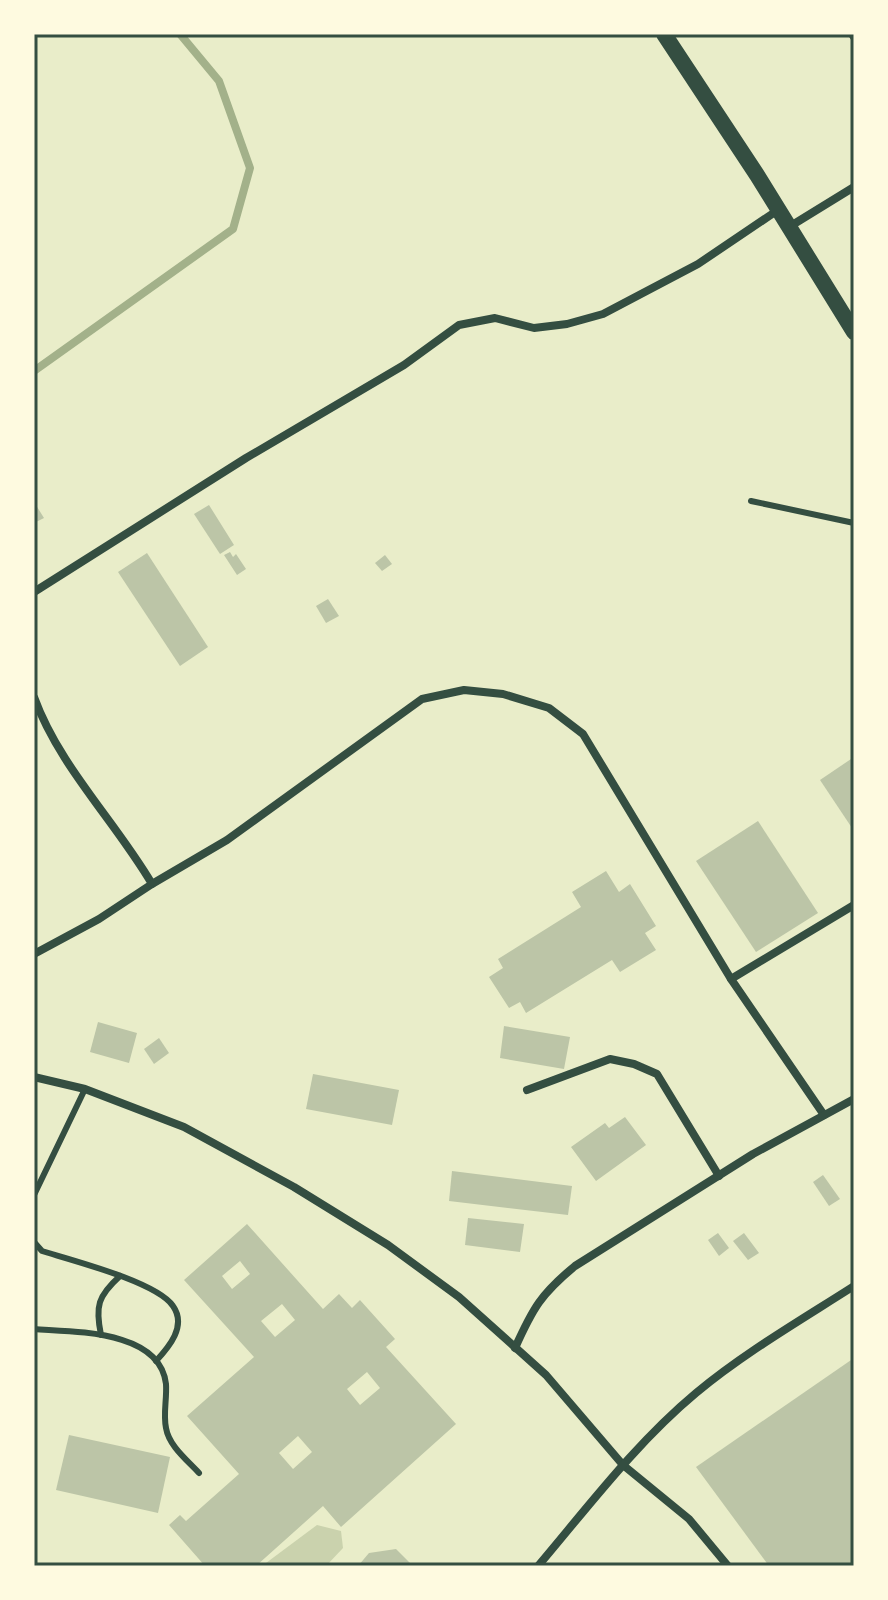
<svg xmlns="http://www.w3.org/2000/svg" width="888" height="1600" font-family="'Alegreya Sans',sans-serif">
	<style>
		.green { fill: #cad2ad }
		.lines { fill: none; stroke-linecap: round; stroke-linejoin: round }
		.stream { stroke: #a3b18a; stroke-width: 8 }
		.building { fill: #bcc5a7; fill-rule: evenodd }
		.service { stroke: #344e41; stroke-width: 6 }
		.minor { stroke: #344e41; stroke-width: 8 }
		.secondary { stroke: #344e41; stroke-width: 16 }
		.neatline { fill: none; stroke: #344e41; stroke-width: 3 }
	</style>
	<rect width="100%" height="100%" fill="#e9edc9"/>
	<path class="green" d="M317 1525 341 1531 343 1548 326 1566H262Z"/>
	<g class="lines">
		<path class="stream" d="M34 371 233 229 250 168 219 81 180 34"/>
	</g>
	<g class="building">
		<path d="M34 502 44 518 34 523Z"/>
		<path d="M209 505 234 545 220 554 194 514Z"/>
		<path d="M230 552 233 557 236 554 246 569 237 575 224 555Z"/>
		<path d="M147 553 208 647 180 666 118 572Z"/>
		<path d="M385 555 392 564 382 571 375 563Z"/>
		<path d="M328 599 339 616 326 623 316 606Z"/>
		<path d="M854 757V831L820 780Z"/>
		<path d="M758 821 818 913 756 952 696 861Z"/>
		<path d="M606 871 619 892 630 884 656 926 645 933 656 950 620 972 612 960 526 1013 520 1002 509 1008 489 977 503 968 498 959 581 907 572 892Z"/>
		<path d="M98 1022 137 1033 129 1063 90 1052Z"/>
		<path d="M504 1026 570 1037 564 1069 500 1058Z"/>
		<path d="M159 1038 169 1053 154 1064 144 1049Z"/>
		<path d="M313 1074 399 1090 392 1125 306 1109Z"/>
		<path d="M625 1117 646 1145 596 1181 571 1147 605 1123 609 1128Z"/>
		<path d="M452 1171 572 1186 568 1215 449 1201Z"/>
		<path d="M823 1175 840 1199 829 1206 813 1182Z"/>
		<path d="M468 1218 524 1224 520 1252 465 1245Z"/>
		<path d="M247 1224 323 1309 339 1294 352 1308 360 1300 395 1339 386 1347 456 1424 341 1527 323 1506 256 1566H205L169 1525 180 1515 186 1521 239 1474 187 1416 254 1357 184 1280ZM240 1261 250 1274 232 1289 222 1276ZM282 1304 295 1320 275 1337 261 1321ZM367 1372 380 1388 360 1405 347 1389ZM298 1436 312 1452 293 1469 279 1453Z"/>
		<path d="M718 1233 729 1248 719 1256 708 1240Z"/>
		<path d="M744 1233 759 1253 748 1260 733 1241Z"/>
		<path d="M854 1358V1566H769L696 1467Z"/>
		<path d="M69 1435 170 1457 158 1513 56 1490Z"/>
		<path d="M396 1549 413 1566H358L369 1553Z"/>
	</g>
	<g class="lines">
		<g class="service">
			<path d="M751 501 854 523"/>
			<path d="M34 1195 85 1089"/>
			<path d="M34 1242 42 1251C71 1260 157 1282 173 1306 187 1326 169 1347 156 1361"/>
			<path d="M34 1329C75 1332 160 1330 166 1384 167 1399 163 1414 166 1428 169 1446 187 1460 199 1473"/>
			<path d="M101 1335C95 1306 98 1296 120 1276"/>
		</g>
		<g class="minor">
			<path d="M852 34 854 37"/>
			<path d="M789 227 854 187"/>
			<path d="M34 592 246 458 404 365 459 325 495 318 534 328 567 324 603 314 698 264 778 210"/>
			<path d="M34 697C59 766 115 821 152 884L99 919 34 954"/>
			<path d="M152 884 227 840 422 699 464 690 503 694 549 708 583 734 731 979"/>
			<path d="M34 1077 85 1089 184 1127 294 1187 388 1245 459 1297 546 1375 623 1465 689 1519 728 1566"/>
			<path d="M527 1090 610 1059 634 1064 657 1074 719 1176"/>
			<path d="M824 1115 731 979 854 905"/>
			<path d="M515 1348C533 1308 541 1294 575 1266L753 1154 854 1099"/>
			<path d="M538 1566C588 1507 636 1443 696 1393 744 1353 801 1320 854 1286"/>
		</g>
		<path class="secondary" d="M664 34 757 175 854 332"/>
	</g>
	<rect width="888" height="1600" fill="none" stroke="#fefae0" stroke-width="72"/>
	<rect x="36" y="36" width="816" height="1528" class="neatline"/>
</svg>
